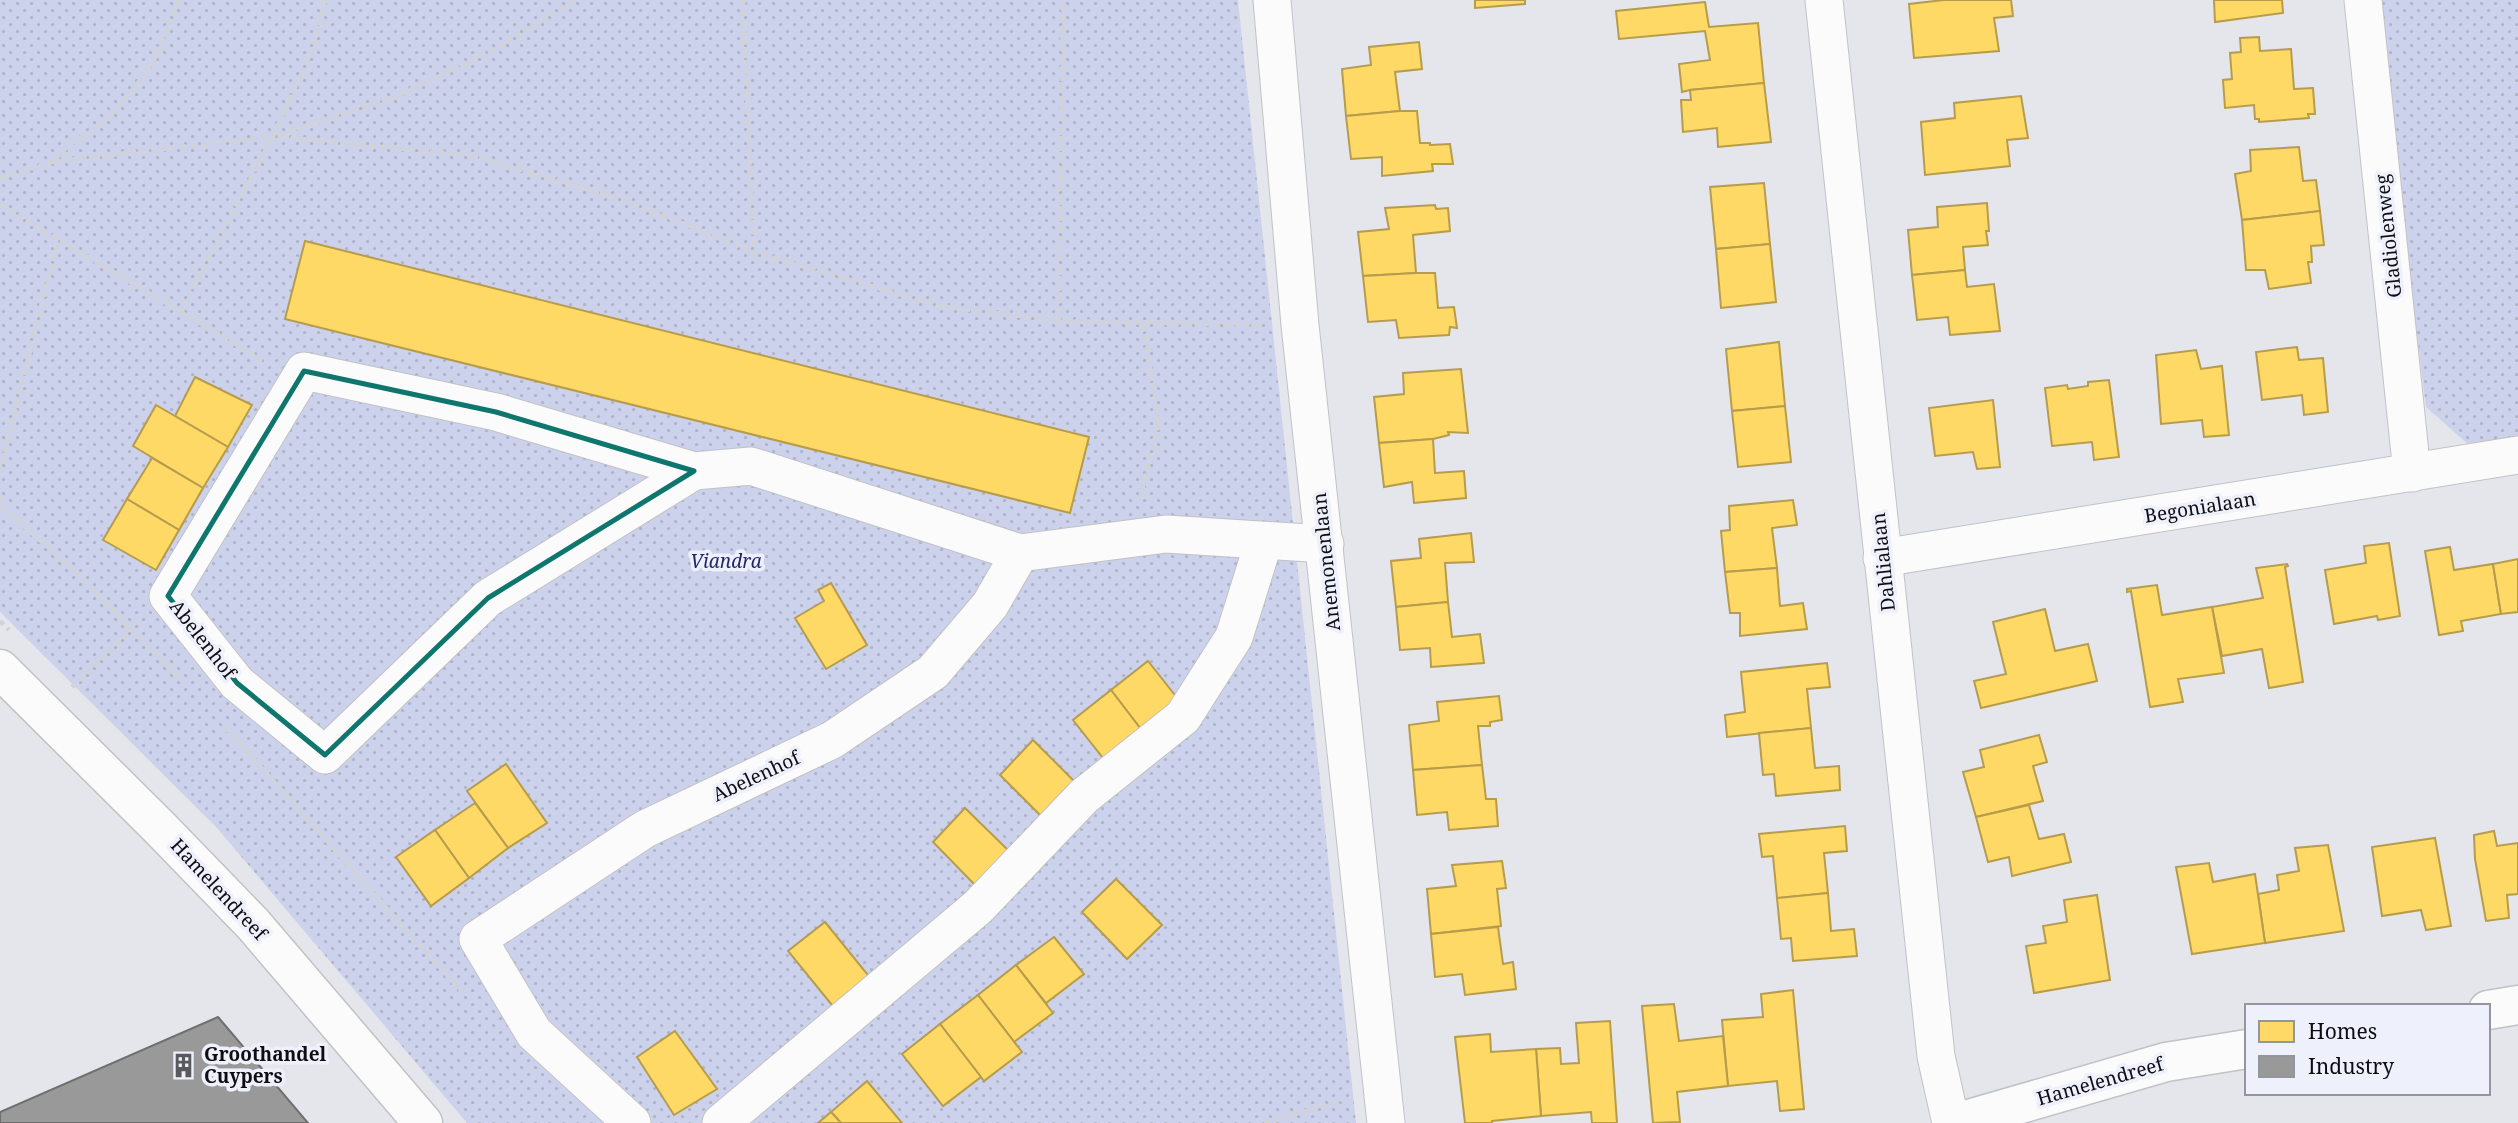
<svg xmlns="http://www.w3.org/2000/svg" width="2518" height="1123" font-family="'Noto Serif',serif">
	<style>
		.park { fill: url(#park-dots) }
		.homes { fill: #ffd966; stroke: #b69c4c; stroke-width: 2 }
		.industry { fill: #999; stroke: #6f6f70; stroke-width: 2 }
		.lines { fill: none; stroke-linecap: round; stroke-linejoin: round }
		.street-casing { stroke: #c1c2c6; stroke-width: 39 }
		.secondary-casing { stroke: #c1c2c6; stroke-width: 41 }
		.path { stroke: #d2d3d5; stroke-width: 4.5; stroke-dasharray: 5 5; stroke-linecap: butt }
		.street { stroke: #fbfbfc; stroke-width: 37 }
		.secondary { stroke: #fbfbfc; stroke-width: 38 }
		.marked { fill: none; stroke: #0f766e; stroke-width: 5; stroke-linejoin: round }
		.labels { text-anchor: middle; dominant-baseline: central; stroke-width: 7; stroke-linejoin: round; paint-order: stroke }
		.street-label { font-size: 19px; fill: #0d0e11; stroke: #eef1fc }
		.park-label { font-size: 19px; font-style: italic; fill: #232769; stroke: #eef1fc }
		.poi-label { font-size: 19px; font-weight: bold; fill: #0d0e11; stroke: #eef1fc; text-anchor: start }
	</style>
	<defs>
		<pattern id="park-dots" width="8" height="8" patternUnits="userSpaceOnUse" patternTransform="scale(1.75)"><rect width="8" height="8" fill="#ccd2eb"/><path d="M2 2h.1M6 6h.1" fill="none" stroke="#aeb3c8" stroke-width="1.8" stroke-linecap="round"/></pattern>
	</defs>
	<rect width="100%" height="100%" fill="#e4e6ec"/>
	<g class="park">
		<path d="M0 0H1238L1356 1123H467L217 828 0 612Z"/>
		<path d="M2375 0H2518V438L2470 446 2426 407Z"/>
	</g>
	<g class="homes">
		<path d="M1475 0H1525V4L1475 8Z"/>
		<path d="M2011 0 2013 16 1994 18 1999 51 1914 58 1909 4 1944 0Z"/>
		<path d="M2214 0H2282L2283 13 2215 22Z"/>
		<path d="M1705 2 1709 27 1758 23 1764 83 1690 90 1682 92 1679 64 1710 60 1705 31 1619 39 1616 11Z"/>
		<path d="M2259 37 2260 51 2291 49 2294 89 2313 88 2315 114H2308L2309 118 2259 122V119H2255L2254 105 2225 108 2223 80 2232 79 2230 53 2241 52 2240 38Z"/>
		<path d="M1419 42 1422 69 1395 72 1400 111 1346 116 1342 69 1371 65 1369 47Z"/>
		<path d="M1764 83 1771 142 1718 147 1717 128 1683 132 1681 100H1691L1690 90Z"/>
		<path d="M2021 96 2028 138 2007 140 2010 166 1925 175 1921 122 1955 118 1954 103Z"/>
		<path d="M1400 111H1417L1420 143H1430V145L1450 144 1453 164H1432L1433 171 1382 176V157L1351 159 1346 116Z"/>
		<path d="M2299 147 2303 181 2316 180 2320 211 2242 220 2235 174 2251 171 2250 150Z"/>
		<path d="M1764 183 1770 244 1716 249 1710 187Z"/>
		<path d="M1987 203 1989 231H1986L1988 245 1963 247 1965 270 1912 275 1908 230 1938 227 1937 207Z"/>
		<path d="M1435 205 1436 209 1448 208 1450 231 1413 235 1416 273 1363 276 1358 232 1389 229 1385 208Z"/>
		<path d="M2320 211 2324 245 2311 246 2312 262H2308L2311 283 2269 289 2265 270H2246L2242 220Z"/>
		<path d="M305 241 1089 437 1070 513 285 319Z"/>
		<path d="M1770 244 1776 302 1721 308 1716 249Z"/>
		<path d="M1965 270 1967 287 1994 284 2000 331 1950 335 1948 317 1917 320 1912 275Z"/>
		<path d="M1416 273H1435L1438 308 1454 307 1457 328 1450 327 1449 335 1399 338 1396 320 1368 322 1363 276Z"/>
		<path d="M1779 342 1785 406 1732 411 1726 349Z"/>
		<path d="M2297 347 2299 360 2323 358 2328 412 2304 415 2302 395 2262 400 2256 352Z"/>
		<path d="M2196 350 2201 369 2222 366 2229 435 2204 437 2202 420 2161 424 2156 355Z"/>
		<path d="M1461 369 1468 433 1448 432 1449 435 1433 439 1379 443 1374 397 1404 394 1403 373Z"/>
		<path d="M195 377 252 405 228 447 175 416Z"/>
		<path d="M2109 380 2119 457 2094 460 2092 442 2052 446 2045 388 2067 385 2068 389 2088 386V382Z"/>
		<path d="M1993 400 2000 467 1977 469 1973 452 1935 456 1929 408Z"/>
		<path d="M156 405 228 447 203 488 133 446Z"/>
		<path d="M1785 406 1791 462 1738 467 1732 411Z"/>
		<path d="M1433 439 1435 473 1464 471 1466 498 1414 503 1412 482 1384 487 1379 443Z"/>
		<path d="M152 458 203 488 179 530 127 499Z"/>
		<path d="M127 499 179 530 156 570 103 540Z"/>
		<path d="M1793 500 1797 525 1772 528 1777 568 1725 572 1721 531 1730 530 1729 506Z"/>
		<path d="M1471 533 1474 562 1445 563 1448 602 1396 607 1391 561 1421 558 1419 539Z"/>
		<path d="M2389 543 2400 616 2378 620 2377 616 2334 624 2325 570 2366 563 2364 546Z"/>
		<path d="M2450 547 2454 570 2493 564 2501 614 2461 621 2463 631 2439 635 2425 551Z"/>
		<path d="M2518 559V612L2501 614 2493 564Z"/>
		<path d="M2287 564 2288 566 2285 567 2303 682 2269 688 2262 649 2222 656 2212 607 2263 598 2256 568Z"/>
		<path d="M1777 568 1780 606 1803 603 1807 629 1740 636V613H1730L1725 572Z"/>
		<path d="M831 583 867 645 826 669 795 618 824 601 818 590Z"/>
		<path d="M2157 585 2162 615 2212 607 2224 673 2178 679 2183 702 2150 707 2131 591 2127 592V589Z"/>
		<path d="M1448 602 1452 637 1480 634 1484 663 1431 667 1430 648 1400 650 1396 607Z"/>
		<path d="M2045 609 2055 651 2088 644 2097 681 1981 708 1974 681 2006 674 1993 622Z"/>
		<path d="M1148 661 1178 699 1140 728 1111 690Z"/>
		<path d="M1827 663 1830 687 1807 689 1811 728 1727 737 1725 715 1745 712 1741 672Z"/>
		<path d="M1111 690 1140 728 1103 758 1073 720Z"/>
		<path d="M1499 696 1502 720 1490 722V726H1478L1482 765 1413 770 1409 725 1439 721 1437 702Z"/>
		<path d="M1811 728 1815 768 1839 766 1840 790 1776 796 1774 774 1763 775 1759 733Z"/>
		<path d="M2039 735 2047 762 2033 766 2043 801 1976 817 1963 772 1984 767 1980 750Z"/>
		<path d="M1033 740 1075 782 1041 816 1000 775Z"/>
		<path d="M506 764 547 823 508 848 467 791Z"/>
		<path d="M1482 765 1486 799H1496L1498 826 1449 830 1447 812 1417 815 1413 770Z"/>
		<path d="M475 803 508 848 469 878 435 830Z"/>
		<path d="M2029 805 2039 839 2064 834 2071 862 2012 876 2009 857 1988 862 1976 817Z"/>
		<path d="M965 808 1009 851 975 885 933 842Z"/>
		<path d="M1845 826 1847 851 1824 853 1828 893 1777 898 1773 856 1762 857 1759 834Z"/>
		<path d="M435 830 469 878 431 906 396 857Z"/>
		<path d="M2494 831 2497 846 2518 843V894L2507 895 2509 918 2486 921 2475 859 2474 835Z"/>
		<path d="M2435 838 2451 926 2426 930 2421 910 2382 916 2372 847Z"/>
		<path d="M2328 845 2344 931 2265 943 2258 894 2279 890 2277 875 2299 871 2295 848Z"/>
		<path d="M1502 861 1506 888 1497 889 1501 926 1431 934 1427 889 1456 886 1452 865Z"/>
		<path d="M2209 863 2213 882 2255 874 2265 943 2192 954 2176 867Z"/>
		<path d="M1116 879 1162 925 1127 959 1082 912Z"/>
		<path d="M1828 893 1831 931 1854 929 1857 956 1793 961 1791 938 1781 939 1777 898Z"/>
		<path d="M2097 895 2110 980 2034 993 2026 946 2046 943 2043 926 2067 922 2064 900Z"/>
		<path d="M825 922 872 980 836 1010 788 951Z"/>
		<path d="M1498 927 1503 964 1513 962 1516 989 1465 995 1462 974 1435 977 1431 934Z"/>
		<path d="M1054 937 1084 974 1046 1003 1016 965Z"/>
		<path d="M1016 965 1053 1013 1014 1042 978 995Z"/>
		<path d="M1793 990 1804 1109 1780 1111 1777 1081 1728 1086 1722 1020 1763 1017 1761 994Z"/>
		<path d="M978 995 1022 1052 984 1081 940 1024Z"/>
		<path d="M1674 1004 1679 1041 1723 1036 1728 1086 1677 1092 1680 1122 1653 1123 1642 1006Z"/>
		<path d="M1610 1021 1617 1123H1592L1591 1112 1541 1116 1536 1049 1560 1048 1561 1064 1579 1063 1576 1023Z"/>
		<path d="M940 1024 981 1077 943 1106 902 1054Z"/>
		<path d="M675 1031 717 1089 674 1115 637 1057Z"/>
		<path d="M1490 1034 1491 1052 1536 1049 1541 1116 1492 1121V1123H1465L1455 1037Z"/>
		<path d="M867 1081 902 1123H841L831 1112Z"/>
		<path d="M831 1112 841 1123H818Z"/>
	</g>
	<path class="industry" d="M218 1017 308 1123H0V1112Z"/>
	<g class="lines">
		<defs>
			<g id="street">
				<path d="M1272 0 1300 325 1386 1123"/>
				<path d="M1824 0 1936 1056 1951 1123"/>
				<path d="M2363 0 2412 473"/>
				<path d="M694 471 488 598 325 755 237 683 168 596 304 371 496 412 694 471 751 466 1020 553 1166 534 1325 544"/>
				<path d="M1882 558 2518 455"/>
				<path d="M632 1123 534 1033 478 939 645 829 832 740 933 672 990 605 1020 553"/>
				<path d="M721 1123 978 907 1084 796 1183 717 1234 637 1264 541"/>
			</g>
			<g id="secondary">
				<path d="M0 669 160 828 253 924 423 1123"/>
				<path d="M2488 1010 2518 1005"/>
				<path d="M1955 1123 2166 1062 2247 1049"/>
			</g>
		</defs>
		<use href="#street" class="street-casing"/>
		<use href="#secondary" class="secondary-casing"/>
		<g class="path">
			<path d="M743 0 754 252"/>
			<path d="M277 135 397 96 485 55 575 0"/>
			<path d="M52 162 273 136 474 156 624 200 754 252 940 306 1059 321 1262 325"/>
			<path d="M0 178 52 162 69 145 95 129 130 95 157 55 179 0"/>
			<path d="M0 205 264 361"/>
			<path d="M180 313 273 136 314 46 325 0"/>
			<path d="M1059 321 1063 0"/>
			<path d="M0 472 58 238"/>
			<path d="M0 496 3 508 73 569 182 681"/>
			<path d="M1140 498 1159 422 1143 324"/>
			<path d="M0 621 9 630"/>
			<path d="M72 687 139 623"/>
			<path d="M226 728 461 991"/>
			<path d="M1264 1123 1344 1100"/>
		</g>
		<use href="#street" class="street"/>
		<use href="#secondary" class="secondary"/>
	</g>
	<path class="marked" d="M304 371 496 412 694 471 488 598 325 755 237 683 168 596Z"/>
	<defs>
		<symbol id="building-bare" viewBox="-9 -9 18 18"><path d="M-4-6H4V6H1V3H-1V6H-4ZM-2.5-4.3h1.7v1.8h-1.7ZM.8-4.3h1.7v1.8H.8ZM-2.5-1h1.7V.8h-1.7ZM.8-1h1.7V.8H.8Z" fill="#585a5e" stroke="#eef1fc" stroke-width="2.5" paint-order="stroke"/></symbol>
	</defs>
	<g fill-rule="evenodd">
		<use href="#building-bare" x="166" y="1048" width="35" height="35"/>
	</g>
	<g class="labels">
		<g class="street-label">
			<text transform="translate(2388 236) rotate(-96)">Gladiolenweg</text>
			<text transform="translate(2200 507) rotate(-9)">Begonialaan</text>
			<text transform="translate(1326 562) rotate(-96)">Anemonenlaan</text>
			<text transform="translate(1883 562) rotate(-96)">Dahlialaan</text>
			<text transform="translate(203 639) rotate(52)">Abelenhof</text>
			<text transform="translate(756 776) rotate(-25)">Abelenhof</text>
			<text transform="translate(219 889) rotate(47)">Hamelendreef</text>
			<text transform="translate(2100 1081) rotate(-16)">Hamelendreef</text>
		</g>
		<g class="park-label">
			<text x="726" y="561">Viandra</text>
		</g>
		<g class="poi-label">
			<text x="204" y="1054">Groothandel<tspan x="204" dy="22">Cuypers</tspan></text>
		</g>
	</g>
	<rect x="2245" y="1004" width="245" height="91" fill="#eef1fc" stroke="#94969e" stroke-width="2"/>
	<rect x="2259" y="1021" width="35" height="21" fill="#ffd966" stroke="#94969e" stroke-width="2"/>
	<text x="2308" y="1039" font-size="21" fill="#0d0e11">Homes</text>
	<rect x="2259" y="1056" width="35" height="21" fill="#999999" stroke="#94969e" stroke-width="2"/>
	<text x="2308" y="1074" font-size="21" fill="#0d0e11">Industry</text>
</svg>
